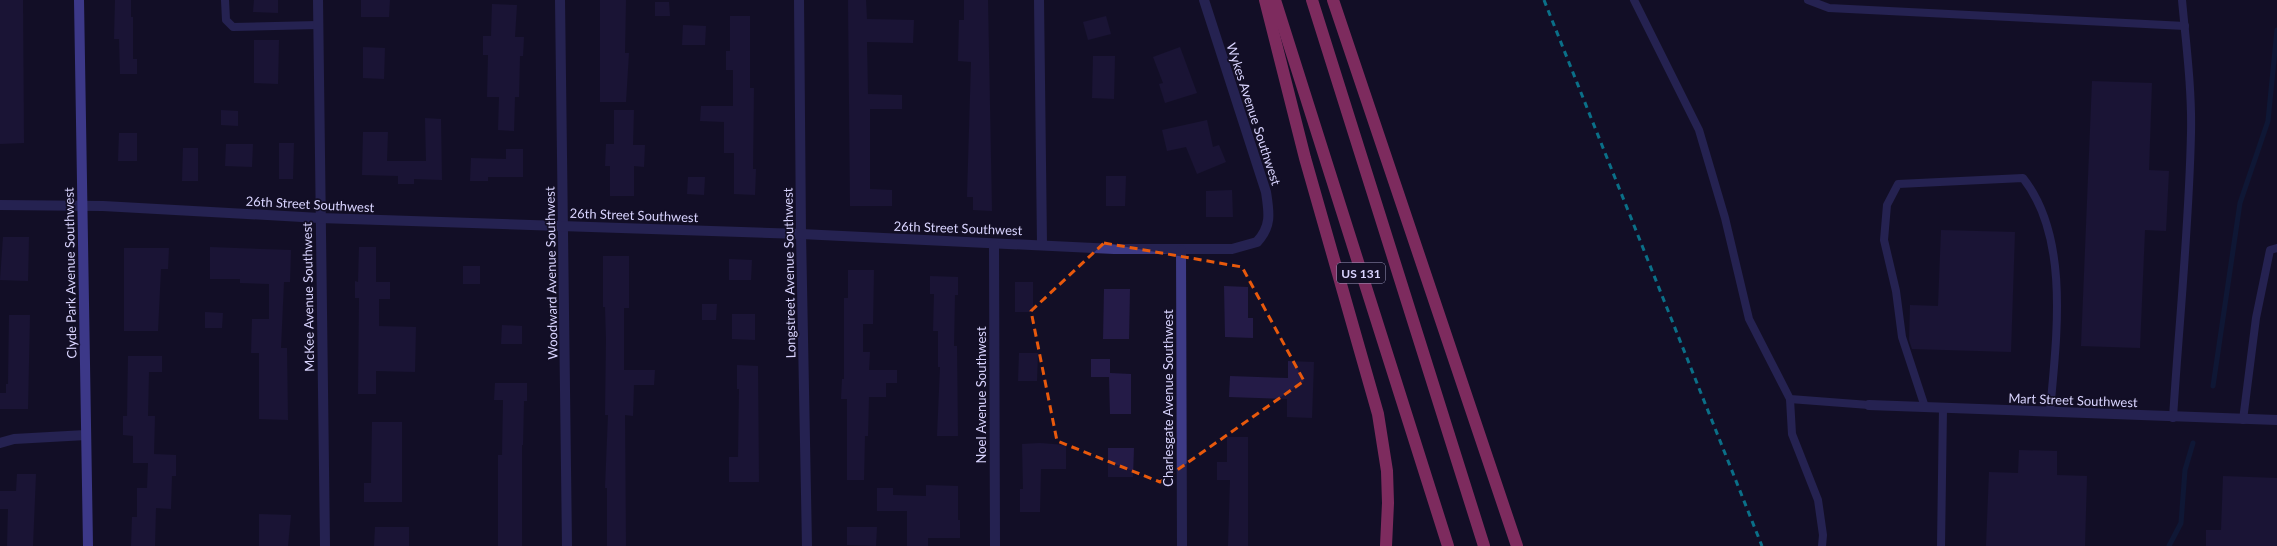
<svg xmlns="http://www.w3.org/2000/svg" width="2277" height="546" font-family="Lato,sans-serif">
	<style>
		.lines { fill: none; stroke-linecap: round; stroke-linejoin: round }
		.stream { stroke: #0c2248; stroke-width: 5 }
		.building { fill: #241b47 }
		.lane { stroke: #3d3a85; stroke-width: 8 }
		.street { stroke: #3d3a85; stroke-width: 10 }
		.secondary { stroke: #6f6bff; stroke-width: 10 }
		.highway { stroke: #ff4fa3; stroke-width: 12 }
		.rail { stroke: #00e5ff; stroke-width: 3; stroke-dasharray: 6 5; stroke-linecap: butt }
		.marked { fill: none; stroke: #e8590c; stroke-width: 3; stroke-dasharray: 8 5; stroke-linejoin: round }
		.labels { text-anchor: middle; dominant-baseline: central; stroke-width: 3.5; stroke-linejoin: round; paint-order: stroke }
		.shield { fill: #130f26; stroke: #9e99be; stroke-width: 1 }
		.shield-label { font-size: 12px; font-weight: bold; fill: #d9d4ff }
		.street-label { font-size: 13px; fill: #d9d4ff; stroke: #130f26 }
	</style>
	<rect width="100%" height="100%" fill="#130f26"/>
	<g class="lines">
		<g class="stream">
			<path d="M2213 386 2240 203 2268 121 2277 30"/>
			<path d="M2169 546 2181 523 2185 470 2193 443"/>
		</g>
	</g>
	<g class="building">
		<path d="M0 0H23L24 143 0 144Z"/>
		<path d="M115 0H131V17H133V59H137V74H120L119 39H114Z"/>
		<path d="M254 0H278V13L253 12Z"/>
		<path d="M361 0H390L389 17H361Z"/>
		<path d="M600 0H626L625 53H629L626 102H600Z"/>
		<path d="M848 0H866L867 19 914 20 913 43 867 42 868 94 902 95V109H870V189L892 190V206H850Z"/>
		<path d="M964 0H988L992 211 973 210V197H967L971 62 958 61 959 20H964Z"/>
		<path d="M655 2H669L670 16H655Z"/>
		<path d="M492 4 517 5 515 37H524L523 56H520L519 97H515L514 131 498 130 499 97H487L488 55H483V36H491Z"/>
		<path d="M730 16H750V88H754L753 169H756L755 195 734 194V153H724V122L700 121 701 106H733V70H726V51H730Z"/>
		<path d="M1106 16 1111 34 1088 40 1083 22Z"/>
		<path d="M683 25 706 26 705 45H682Z"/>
		<path d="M254 40H279L278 84 254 83Z"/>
		<path d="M363 47 385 48 384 79 363 78Z"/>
		<path d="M1180 47 1197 93 1165 103 1159 84 1163 83 1153 57Z"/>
		<path d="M1093 56H1115L1114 99 1092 98Z"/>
		<path d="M2092 81 2152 83 2149 170 2169 171 2166 231 2145 230 2140 348 2081 346Z"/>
		<path d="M221 110 238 111V126L221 125Z"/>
		<path d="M614 110H634L633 145H645L644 167 634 166V196H610V166H605L606 144H614Z"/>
		<path d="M425 118 441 119 442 180 414 179V184H398V176L362 175 363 132H388L387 161H426Z"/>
		<path d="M1207 120 1213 147 1219 145 1226 162 1197 174 1186 147 1167 151 1162 130Z"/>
		<path d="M119 133H137V161H118Z"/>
		<path d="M279 143H294L293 179H279Z"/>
		<path d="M226 144H253L252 167 225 166Z"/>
		<path d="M183 148H198V181H182Z"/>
		<path d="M506 149H523V177H488V181H470L471 158 506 159Z"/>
		<path d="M1106 176H1126L1125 206H1106Z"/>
		<path d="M688 177H705L704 195 687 194Z"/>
		<path d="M1232 190 1233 217H1206V191Z"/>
		<path d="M1941 230 2015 232 2011 352 1912 349 1909 340 1910 305 1938 306Z"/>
		<path d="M3 237H29L28 281 0 280Z"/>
		<path d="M210 247 291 250 290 282H284L281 348H287L288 420 259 419V353H251L252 319H269V284L240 283V279H210Z"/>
		<path d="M359 247H376V282H390V299H379V326L416 327 415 372 376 371V394H358L359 298H355V281L358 282Z"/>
		<path d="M124 248H169L168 269H161L158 331H124Z"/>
		<path d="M603 256H629V308H624V370H655L654 385H634L633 416 625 415 626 546H607V488H605L608 415H605L606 339 605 307H603Z"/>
		<path d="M729 259 752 260 751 280H729Z"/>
		<rect x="463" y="266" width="17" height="18"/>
		<path d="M848 270H874L873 324H863V352H870L869 370H897V383H886V397H869L868 436H865L864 480H847V399H841L842 379H844V298H848Z"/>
		<path d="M930 276 958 277V295H955L954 346H957L958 436H937L940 367H938V331H933L934 294H930Z"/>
		<rect x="1015" y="282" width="18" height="30"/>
		<path d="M1224 286 1248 287V318H1253V338L1225 337Z"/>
		<path d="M1104 289H1130L1129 339H1103Z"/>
		<path d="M702 304H717L716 320H702Z"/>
		<path d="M205 312 223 313 222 328H205Z"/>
		<path d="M732 314H755V340L732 339Z"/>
		<path d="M9 315H30L28 409H0V393H6V384H8Z"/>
		<path d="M502 325 522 326V344H501Z"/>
		<path d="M1019 353H1038L1037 381H1018Z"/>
		<path d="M128 356H162V372H149L148 416H155L154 454 176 455V476H172L171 509 156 508 155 546H131L132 517H137V488H147L148 463H133V436L123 435V416H127Z"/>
		<path d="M1091 359H1110V373L1131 374V414H1110L1109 377H1091Z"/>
		<path d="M1288 361 1314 362 1312 418 1287 417V399L1229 397 1230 376 1288 378Z"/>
		<path d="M737 365 758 366 759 482H729V457H738L739 389H737Z"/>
		<path d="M495 383H527V401H524L523 445H522V546H498V455H502L503 400H494Z"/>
		<path d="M372 422H402V502H364V483H371Z"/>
		<path d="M1227 437H1248V546H1228L1230 480H1217V462H1227Z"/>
		<path d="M1040 443 1066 445V469H1041L1040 512H1020V489H1023L1022 444Z"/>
		<path d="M1108 448H1134L1133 477H1108Z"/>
		<path d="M2019 450 2057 451V475L2087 476 2085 546H1986L1989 472 2018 473Z"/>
		<path d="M17 474H36L33 546H7L8 509H0V491H16Z"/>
		<path d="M2223 476 2277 478V546H2206V530H2221Z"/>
		<path d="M926 485 958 486V520H960V538H928V546H907V511H877V488H893V495L926 496Z"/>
		<path d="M259 514 291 515 288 546H259Z"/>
		<path d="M375 527H409V546H374Z"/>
		<path d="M847 527H877L876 546 847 545Z"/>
	</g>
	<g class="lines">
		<g class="lane">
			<path d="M225 0 226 20 233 27 318 25"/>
			<path d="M1634 0 1699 130 1725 218 1749 319 1790 399 1869 405"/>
			<path d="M1808 0 1829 8 2185 26"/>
			<path d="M1790 399 1792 434 1818 500 1823 535 1822 546"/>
			<path d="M1925 407 1902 337 1896 291 1884 240 1887 205 1898 184 2023 178C2071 239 2056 340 2050 412"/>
			<path d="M2173 418C2179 323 2189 228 2191 133 2192 89 2186 44 2182 0"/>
			<path d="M2243 420 2256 318 2270 250 2277 248"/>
			<path d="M1941 546 1943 408"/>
		</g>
		<g class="street">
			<path d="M318 0 325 546"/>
			<path d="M560 0 567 546"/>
			<path d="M799 0 801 234 807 546"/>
			<path d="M1039 0 1042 244"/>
			<path d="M0 205 103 206 320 218 801 234 1114 249H1232L1257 242C1272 226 1269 212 1266 192L1204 0"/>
			<path d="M994 244 995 546"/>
			<path d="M1181 250 1182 546"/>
			<path d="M1869 405 2277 420"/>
			<path d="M0 443 14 439 86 435"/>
		</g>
		<path class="secondary" d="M79 0 88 546"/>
		<g class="highway">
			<path d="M1265 0 1305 158 1378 414 1387 471 1388 503 1386 546"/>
			<path d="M1275 0 1448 546"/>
			<path d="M1312 0 1484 546"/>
			<path d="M1333 0 1517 546"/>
		</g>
		<path class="rail" d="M1544 0 1762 546"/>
	</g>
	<path d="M0 0H2277V546H0ZM1104 243 1242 267 1304 381 1160 482 1057 441 1031 311Z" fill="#130f26" fill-opacity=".55" fill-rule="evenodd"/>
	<path class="marked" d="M1104 243 1242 267 1304 381 1160 482 1057 441 1031 311Z"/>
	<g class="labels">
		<rect class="shield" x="1337" y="263" width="48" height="20" rx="3"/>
		<g class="shield-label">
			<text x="1361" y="273">US 131</text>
		</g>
		<g class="street-label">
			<text transform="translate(1254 114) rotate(72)">Wykes Avenue Southwest</text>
			<text transform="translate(310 204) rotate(3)">26th Street Southwest</text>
			<text transform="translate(634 215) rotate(2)">26th Street Southwest</text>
			<text transform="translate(958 228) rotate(2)">26th Street Southwest</text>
			<text transform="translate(70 273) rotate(-91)">Clyde Park Avenue Southwest</text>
			<text transform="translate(551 273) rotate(-91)">Woodward Avenue Southwest</text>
			<text transform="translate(789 273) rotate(-91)">Longstreet Avenue Southwest</text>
			<text transform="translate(308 297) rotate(-91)">McKee Avenue Southwest</text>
			<text transform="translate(981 395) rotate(-90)">Noel Avenue Southwest</text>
			<text transform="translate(1168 398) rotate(-90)">Charlesgate Avenue Southwest</text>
			<text transform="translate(2073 400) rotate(2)">Mart Street Southwest</text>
		</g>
	</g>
</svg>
